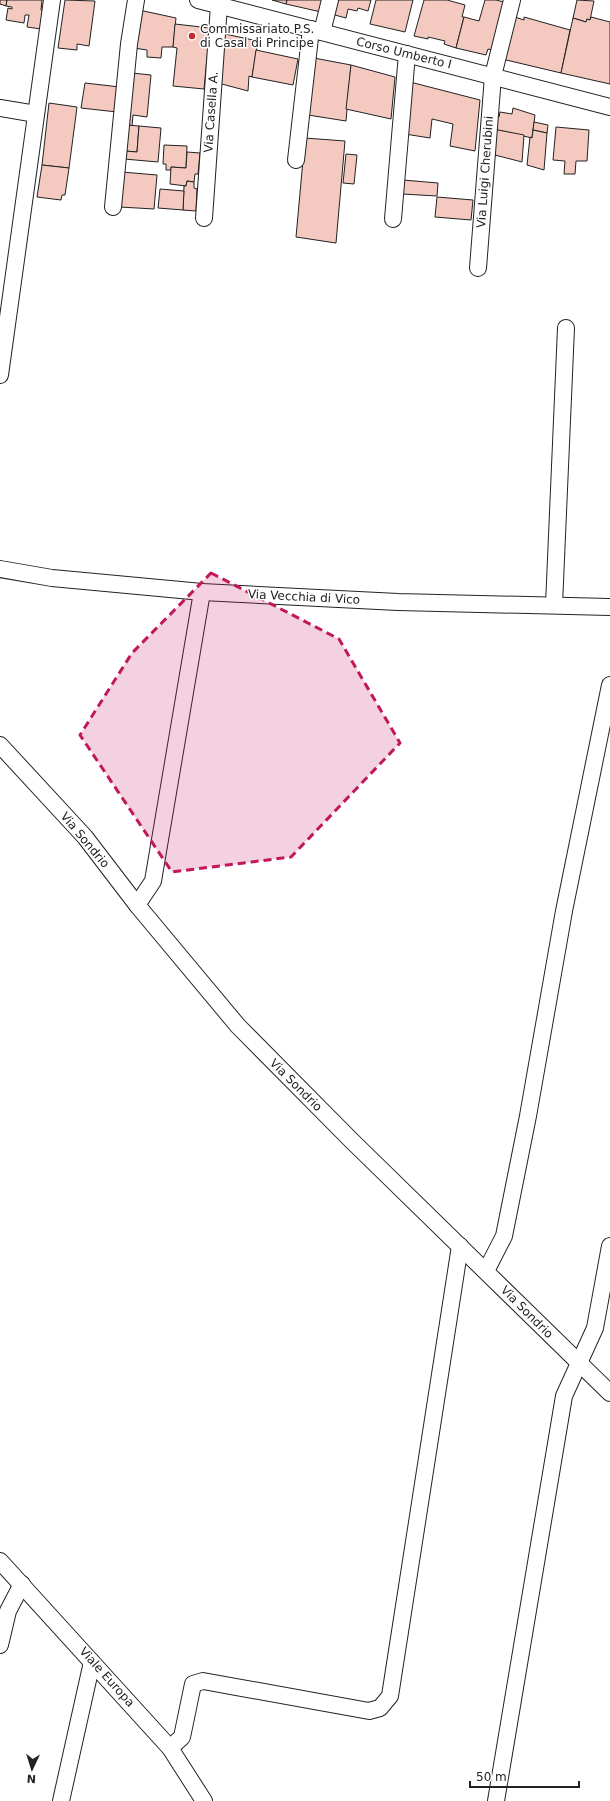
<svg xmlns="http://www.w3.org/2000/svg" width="610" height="1801" font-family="'DejaVu Sans',sans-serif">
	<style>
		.building { fill: #f3c9c0; stroke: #222 }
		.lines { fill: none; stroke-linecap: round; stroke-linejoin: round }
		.minor-casing { stroke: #222; stroke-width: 18 }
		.minor { stroke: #fff; stroke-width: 16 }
		.marked { fill: #c2185b; fill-opacity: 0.2; stroke: #c2185b; stroke-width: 3; stroke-dasharray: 8 5; stroke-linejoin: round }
		.poi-dot { fill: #c62828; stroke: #fff; stroke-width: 1.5 }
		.labels { text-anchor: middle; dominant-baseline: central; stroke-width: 3; stroke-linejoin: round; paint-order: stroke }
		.poi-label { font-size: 12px; fill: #222; stroke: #fff; text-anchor: start }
		.street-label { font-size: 12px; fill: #222; stroke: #fff }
	</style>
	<rect width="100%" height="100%" fill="#fff"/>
	<g class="building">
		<path d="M0 0H7L6 6 0 4Z"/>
		<path d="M7 0H42L41 10 44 11 41 29 27 27 29 15H25L24 23 6 20 8 8 12 9V7L6 6Z"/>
		<path d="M65 0 95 1 89 46 77 44V50L58 48Z"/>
		<path d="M272 0H287L286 4Z"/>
		<path d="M287 0H324L321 12 286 4Z"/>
		<path d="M335 0H371L368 11 358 8 357 11 348 9 346 18 331 14Z"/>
		<path d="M376 0H413L405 32 370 24Z"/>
		<path d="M424 0H447L465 5 462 17H464L456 48 444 44 445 41 428 37V39L414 36Z"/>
		<path d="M485 0H496L508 3 496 51 488 49 486 55 456 48 464 17 479 21Z"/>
		<path d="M577 0 594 1 590 20 587 19 586 22 573 18Z"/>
		<path d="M139 10 176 18 173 47H162L161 58 147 57V50L134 48Z"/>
		<path d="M515 17 524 20V17L570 30 561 73 502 59Z"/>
		<path d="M591 17 610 22V84L561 73 573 18 586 22 587 19 590 20Z"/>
		<path d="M175 24 210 28 204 89 173 86 177 48 173 47Z"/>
		<path d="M225 34 258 41 252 77 249 76 248 91 218 83Z"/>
		<path d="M256 50 298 59 293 85 252 77Z"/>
		<path d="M314 58 351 65 346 121 308 115Z"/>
		<path d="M351 65 395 77 391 119 346 109Z"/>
		<path d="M132 73 151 75 147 117 133 115 132 126 127 125Z"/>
		<path d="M410 82 480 100 475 151 450 146 453 124 432 119 430 138 405 134Z"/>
		<path d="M85 83 120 87 117 112 81 108Z"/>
		<path d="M49 103 77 107 69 168 42 165Z"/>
		<path d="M513 108 535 115 532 138 493 129 494 116 499 117 500 112 512 114Z"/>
		<path d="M534 122 548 125 547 133 533 130Z"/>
		<path d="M127 125 139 126 137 152 125 151Z"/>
		<path d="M139 126 161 128 158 162 124 159 125 151 137 152Z"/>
		<path d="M556 127 589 130 587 161H576L575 174H564L565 161 553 160Z"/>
		<path d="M493 129 524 135 522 162 491 154Z"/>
		<path d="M533 130 547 133 544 170 527 165 530 137 532 138Z"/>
		<path d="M305 138 345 141 336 243 296 237Z"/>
		<path d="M164 145 187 146 186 168 171 167V170H166V164H163Z"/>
		<path d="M187 152 200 153 198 174H195L194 182 187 181 186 186 170 184 171 167 186 168Z"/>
		<path d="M346 154 357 155 354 184 343 183Z"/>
		<path d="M42 165 69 168 65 195H62L61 200 37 197Z"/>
		<path d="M122 172 157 175 154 209 120 207Z"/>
		<path d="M403 180 438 183 437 196 402 194Z"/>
		<path d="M187 181 194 182V188L197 189 196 211 183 210 184 186H186Z"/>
		<path d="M160 189 184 191 183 210 158 208Z"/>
		<path d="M437 197 473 200 471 220 435 217Z"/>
	</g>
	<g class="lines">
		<defs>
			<g id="minor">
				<path d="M198 0 610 107"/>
				<path d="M322 32 330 0"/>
				<path d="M0 108 36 114"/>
				<path d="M296 160 311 29"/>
				<path d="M113 207 129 44 136 0"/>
				<path d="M204 218 219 5"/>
				<path d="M393 219 407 54"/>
				<path d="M478 268 493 76 512 0"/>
				<path d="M0 375 52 0"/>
				<path d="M0 569 52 578 202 592 398 602 610 607"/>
				<path d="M554 605 566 328"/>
				<path d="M0 745 85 837 137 905 238 1026 351 1140 610 1393"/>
				<path d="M137 905 153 881 202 592"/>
				<path d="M486 1271 504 1236 528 1116 564 911 610 685"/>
				<path d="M0 1561 170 1748 204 1801"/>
				<path d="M0 1645 8 1611 22 1584"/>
				<path d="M170 1748 182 1737 193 1684 203 1681 369 1711 380 1708 390 1696 460 1246"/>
				<path d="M61 1801 92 1662"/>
				<path d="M496 1801 564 1396 595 1328 610 1246"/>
			</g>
		</defs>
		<use href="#minor" class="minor-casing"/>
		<use href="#minor" class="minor"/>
	</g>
	<path class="marked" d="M211 573 339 639 400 743 291 857 172 872 80 735 132 653Z"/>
	<circle class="poi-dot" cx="192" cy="36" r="4"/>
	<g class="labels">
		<g class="poi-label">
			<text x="200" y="29">Commissariato P.S.<tspan x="200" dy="14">di Casal di Principe</tspan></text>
		</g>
		<g class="street-label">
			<text transform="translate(404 53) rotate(14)">Corso Umberto I</text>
			<text transform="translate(211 112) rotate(-86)">Via Casella A.</text>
			<text transform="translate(485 172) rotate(-86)">Via Luigi Cherubini</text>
			<text transform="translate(304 597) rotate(3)">Via Vecchia di Vico</text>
			<text transform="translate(85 840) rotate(50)">Via Sondrio</text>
			<text transform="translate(296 1085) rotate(45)">Via Sondrio</text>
			<text transform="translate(527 1312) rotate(45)">Via Sondrio</text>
			<text transform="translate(107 1677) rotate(48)">Viale Europa</text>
		</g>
	</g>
	<g transform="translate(32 1769) rotate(184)" stroke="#ffffff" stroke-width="3" paint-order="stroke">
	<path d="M0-3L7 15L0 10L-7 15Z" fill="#222222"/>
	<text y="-6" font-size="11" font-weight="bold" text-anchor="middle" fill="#222222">N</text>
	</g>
	<path d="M470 1781v6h109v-6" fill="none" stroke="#222222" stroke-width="2"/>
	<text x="476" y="1781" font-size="12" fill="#222222" stroke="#ffffff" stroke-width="3" paint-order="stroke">50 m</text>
</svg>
